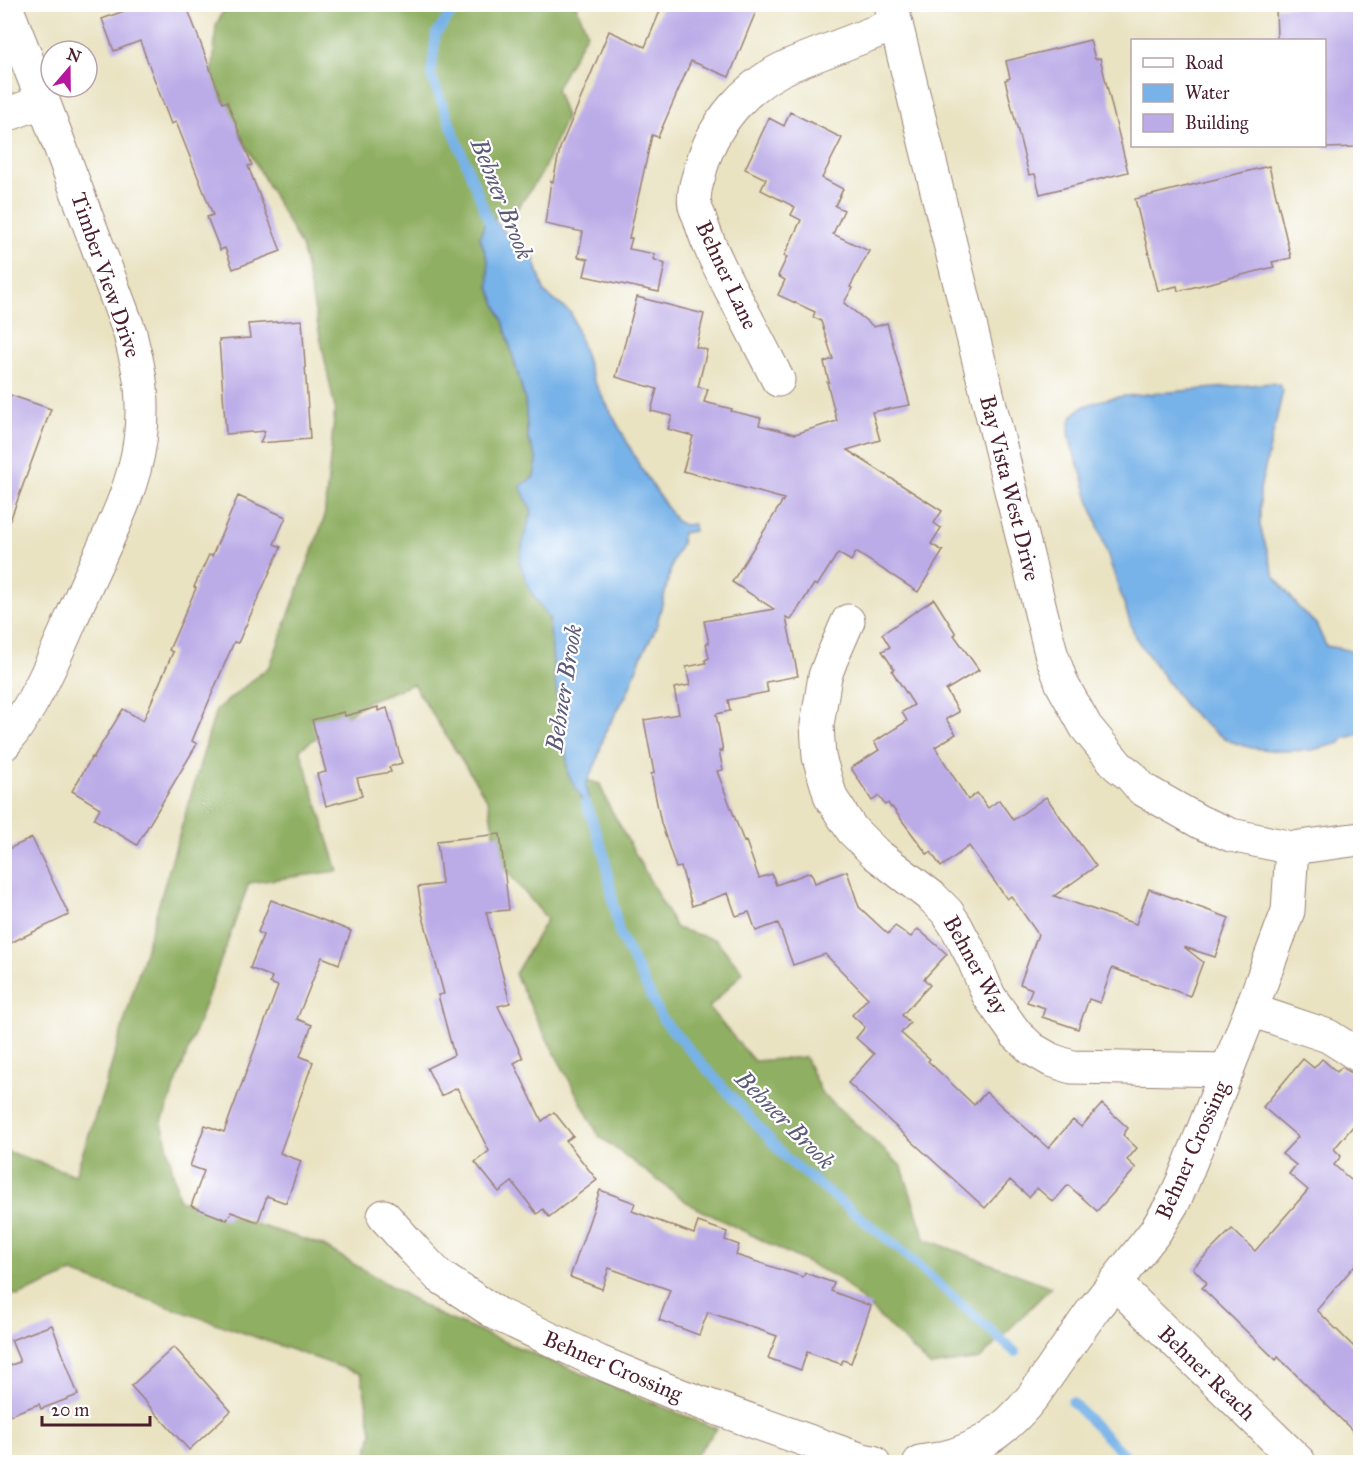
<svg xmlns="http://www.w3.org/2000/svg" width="1365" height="1467" font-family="'IM FELL Great Primer',serif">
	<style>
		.forest { fill: #8faf62; stroke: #6c6746; stroke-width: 1.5 }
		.water { fill: #77b2e8; stroke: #60688a; stroke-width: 1.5 }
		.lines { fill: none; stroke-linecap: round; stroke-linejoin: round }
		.stream { stroke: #77b2e8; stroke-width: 10 }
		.building { fill: #bbabe7 }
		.street-casing { stroke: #9a8176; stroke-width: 35 }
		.street { stroke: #fff; stroke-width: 33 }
		.labels { text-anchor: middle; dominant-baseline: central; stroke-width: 4.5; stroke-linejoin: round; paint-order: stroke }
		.street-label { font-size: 22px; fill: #4a1f2b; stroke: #fff }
		.water-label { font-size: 24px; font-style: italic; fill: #5c5a77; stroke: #fff }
	</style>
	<rect width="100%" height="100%" fill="#fff"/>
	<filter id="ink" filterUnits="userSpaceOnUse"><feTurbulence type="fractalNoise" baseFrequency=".0167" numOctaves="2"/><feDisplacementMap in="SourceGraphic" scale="12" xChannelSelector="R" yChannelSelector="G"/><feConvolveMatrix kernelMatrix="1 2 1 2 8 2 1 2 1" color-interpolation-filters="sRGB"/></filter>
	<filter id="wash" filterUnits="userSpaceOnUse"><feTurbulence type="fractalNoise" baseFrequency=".008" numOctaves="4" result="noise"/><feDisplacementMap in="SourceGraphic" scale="24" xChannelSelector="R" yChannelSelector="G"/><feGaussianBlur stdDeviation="1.35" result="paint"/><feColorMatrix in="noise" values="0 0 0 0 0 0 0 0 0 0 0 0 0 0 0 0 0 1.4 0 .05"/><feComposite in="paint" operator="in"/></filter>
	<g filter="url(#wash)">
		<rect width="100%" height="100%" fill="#e9e3c2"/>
		<path class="forest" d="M226 5H576L587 32 556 89 566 117 542 173 518 208 485 222 480 237 488 261 489 287 504 324 525 400 528 439 537 460 534 477 521 486 532 512 524 536 530 591 549 618 554 674 557 697 565 741 568 774 600 784 607 802 676 928 716 940 743 972 709 1008 754 1061 805 1057 821 1092 902 1167 925 1239 1051 1287 980 1359 930 1366 840 1279 691 1205 599 1136 537 1020 515 974 547 919 500 863 488 801 413 684 368 701 300 749 338 871 249 883 162 1122 179 1200 322 1245 437 1314 717 1429 690 1462H365L372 1433 361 1374 72 1273 18 1296 5 1291 4 1150 75 1175 105 1087 216 710 270 666 324 519 335 409 302 248 212 83 216 25Z"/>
		<g class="water">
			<path d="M494 219 503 230 534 259 545 293 571 313 593 379 641 468 676 521 684 525 694 524V531L682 533 681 544 673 561 656 628 641 657 627 694 605 732 597 761 586 784 590 814 568 774 565 741 557 697 554 674 549 618 530 591 519 562 524 536 532 512 520 486 534 477 537 460 528 439 525 400 504 324 489 287 488 261 480 237 485 222Z"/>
			<path d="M1272 383 1279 385 1283 391 1260 489V526L1274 575 1299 608 1316 624 1326 646 1353 651 1360 654V734L1342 739 1341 743 1312 750 1280 751 1252 748 1232 742 1216 733 1203 723 1185 706 1135 637 1086 490C1083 470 1063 438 1071 419 1076 407 1095 402 1106 399 1119 395 1134 396 1148 394 1189 390 1231 387 1272 383Z"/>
		</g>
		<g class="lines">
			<g class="stream">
				<path d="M458 4 436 34 431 75 493 232"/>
				<path d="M586 803 604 853 619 933 663 1020 788 1160 896 1246 1015 1352"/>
				<path d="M1072 1402 1131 1462"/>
			</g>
		</g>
		<g id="blocks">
			<g class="building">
				<path d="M143 4H186L223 103 227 101 252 165 248 166 281 251 233 269 225 248 220 250 207 217 213 215 176 122 171 124 140 41 114 51 102 19Z"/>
				<path d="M663 4H759L729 77 691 61 658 137 652 135 629 238H632L629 249 655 254 653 259 665 264 659 292 584 276 588 259 578 257 583 232 545 224 551 181 553 182 560 148 609 31 645 47Z"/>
				<path d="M1360 4V147L1324 148V40H1277L1276 7Z"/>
				<path d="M1090 40 1095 59 1100 58 1128 172 1040 194 1035 174 1029 175 1005 80 1010 78 1006 61Z"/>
				<path d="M790 112 842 138 822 178 843 189 835 206 844 210 833 234 869 251 850 287 852 288 844 303 874 327 887 323 910 405 872 412 880 440 847 450 942 511 934 523 941 528 931 544 943 551 918 592 856 552 851 561 838 553 817 586 814 584 791 620 786 617 798 676 766 682 768 692 728 700 730 711 716 714 723 751H719L723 770 717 771 744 842 746 841 759 878 772 874 776 885 811 872 815 883 847 871 859 907 888 934 895 926 911 937 918 929 947 954 924 979 930 985 902 1015 910 1023 901 1033 930 1059 928 1061 974 1105 986 1092 1048 1148 1073 1120 1081 1127 1102 1104 1128 1128 1123 1135 1137 1148 1127 1160 1136 1168 1097 1211 1068 1185 1053 1202 1037 1188 1029 1197 1010 1180 985 1208 848 1083 874 1054 856 1038 865 1027 852 1015 868 998 825 954 793 965 778 923 756 931 749 912 736 916 728 893 692 906 681 867 676 868 661 823 651 774 654 773 644 720 679 714 674 688 690 685 686 667 706 663 705 660 709 658 706 643H709L704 621 774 609 732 582 784 499 683 471 693 436 668 429 672 416 651 411 657 389 616 377 637 297 704 314 696 347 707 350 698 387 708 389 704 402 732 409 731 411 761 418 759 425 795 434 837 421 827 382H829L824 362 833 359 821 321 813 317 815 312 778 295 785 280 778 276 787 257 784 256 801 220 791 215 795 207 761 190 766 179 745 169 769 118 784 126Z"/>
				<path d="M1269 166 1291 258 1272 262 1274 267 1178 291 1177 286 1158 291 1135 199Z"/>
				<path d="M302 320 310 439 260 443 265 431 226 434 219 340 250 338 248 324Z"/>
				<path d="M4 393 51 409 8 526 4 525Z"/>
				<path d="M238 496 286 517 274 544 281 547 238 643 234 642 192 741 197 744 137 845 94 819 100 808 72 791 92 757 93 758 123 709 143 721 173 652 169 650 196 588 194 587 209 555 212 556Z"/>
				<path d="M934 599 956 634 954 635 979 670 946 690 959 712 946 719 956 734 935 747 968 800 977 793 988 808 999 800 1013 820 1046 797 1096 866 1054 896 1136 924 1149 889 1229 918 1215 957 1184 947 1203 962 1190 996 1112 968 1100 1003 1089 999 1078 1029 1042 1017 1045 1008 1027 1002 1032 989 1020 984 1038 934 1011 896 1007 899 969 846 941 867 931 852 927 854 892 807 891 808 888 803 885 805 879 796 872 801 851 768 879 750 874 742 907 721 902 712 914 705 892 671 894 669 882 651 890 647 882 634Z"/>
				<path d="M378 707V711L387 708 402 763 389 767 391 772 357 778 362 796 326 806 317 774 326 772 312 720 344 712 345 716Z"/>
				<path d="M500 834 509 910 486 912 510 1003 498 1006 523 1058 514 1063 542 1121 554 1112 573 1136 566 1141 597 1180 549 1217 543 1209 537 1214 512 1182 499 1192 475 1162 489 1151 457 1088 441 1096 427 1068 454 1055 438 995 444 994 422 913 418 887 442 884 437 841Z"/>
				<path d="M32 838 69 915 4 946V851Z"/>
				<path d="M271 900 351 931 339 964 322 957 297 1019 312 1025 300 1056 313 1062 280 1153 301 1161 286 1203 267 1196 258 1222 231 1212 227 1220 191 1206 204 1171 190 1166 205 1125 224 1132 278 986 270 983 272 977 250 968 263 935 258 932Z"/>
				<path d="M1303 1059 1314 1068 1322 1059 1337 1072 1342 1067 1360 1078V1118L1334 1149 1341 1156 1334 1165 1360 1188V1259L1317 1310 1360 1353V1438L1278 1357 1276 1360 1202 1288 1207 1283 1193 1268 1232 1229 1255 1251 1308 1190 1289 1174 1296 1165 1282 1154 1298 1137 1263 1107Z"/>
				<path d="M600 1190 635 1203 632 1211 694 1234 698 1222 727 1232 725 1240 739 1245 736 1255 803 1277 805 1273 834 1283 831 1291 871 1306 851 1363 843 1360 841 1364 807 1352 801 1370 768 1358 777 1336 708 1312 699 1335 659 1320 670 1290 609 1268 602 1289 570 1277Z"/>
				<path d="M52 1325 78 1395 41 1409 39 1404 4 1417V1367L20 1362 11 1340Z"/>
				<path d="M174 1347 231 1411 189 1450 131 1386Z"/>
			</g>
		</g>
	</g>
	<g filter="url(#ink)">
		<use href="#blocks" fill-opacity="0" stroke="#9a8176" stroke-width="1.5"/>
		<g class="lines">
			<defs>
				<g id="street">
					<path d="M891 4 1051 653 1062 684 1086 727 1118 766 1131 776 1142 789 1200 822 1231 835 1292 848 1360 839"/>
					<path d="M4 116 43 101"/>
					<path d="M778 380C762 349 746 317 729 286 718 264 707 243 700 219 699 215 696 211 695 206 693 197 696 184 699 175 711 124 746 84 793 64L896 24"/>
					<path d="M848 621 831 660 825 676 817 725 819 757 831 798 852 830 876 854 932 897 947 912 956 926 973 958 989 996 1016 1034 1032 1049 1051 1060 1072 1067 1228 1070"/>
					<path d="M4 744C40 699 60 643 84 590 105 542 133 494 140 441 143 417 143 392 138 368 136 356 132 345 130 333L43 101 5 4"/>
					<path d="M1251 1010 1328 1036 1360 1056"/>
					<path d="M384 1216 416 1252 439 1276 497 1314 599 1362 679 1395 862 1460 873 1462"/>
					<path d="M1115 1283 1299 1462"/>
					<path d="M920 1462C969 1457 1005 1433 1034 1395L1093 1310 1155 1232 1174 1201 1183 1181 1251 1010 1288 911 1292 848"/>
				</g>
			</defs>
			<use href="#street" class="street-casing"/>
			<use href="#street" class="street"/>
		</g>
	</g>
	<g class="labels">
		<g class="street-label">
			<text transform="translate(106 275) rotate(71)">Timber View Drive</text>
			<text transform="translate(727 275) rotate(65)">Behner Lane</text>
			<text transform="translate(1010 488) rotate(76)">Bay Vista West Drive</text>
			<text transform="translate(976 965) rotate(61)">Behner Way</text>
			<text transform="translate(1192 1150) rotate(-66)">Behner Crossing</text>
			<text transform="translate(613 1366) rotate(23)">Behner Crossing</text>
			<text transform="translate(1207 1373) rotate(44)">Behner Reach</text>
		</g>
		<g class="water-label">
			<text transform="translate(502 199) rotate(68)">Behner Brook</text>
			<text transform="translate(564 688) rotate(-81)">Behner Brook</text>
			<text transform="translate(785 1120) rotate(45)">Behner Brook</text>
		</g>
	</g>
	<rect width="1365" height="1467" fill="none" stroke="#fff" stroke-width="24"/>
	<rect x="1131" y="39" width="195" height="108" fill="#ffffff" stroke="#b7a5aa" stroke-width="1.5"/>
	<rect x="1143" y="58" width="30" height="9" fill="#ffffff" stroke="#b7a5aa" stroke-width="1.5"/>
	<text x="1185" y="69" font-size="18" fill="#4a1f2b">Road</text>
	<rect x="1143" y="84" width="30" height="18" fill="#77b2e8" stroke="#b7a5aa" stroke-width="1.5"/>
	<text x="1185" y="99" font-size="18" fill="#4a1f2b">Water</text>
	<rect x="1143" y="114" width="30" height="18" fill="#bbabe7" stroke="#b7a5aa" stroke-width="1.5"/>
	<text x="1185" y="129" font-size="18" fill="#4a1f2b">Building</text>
	<g transform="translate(69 69) rotate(20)"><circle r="28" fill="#ffffff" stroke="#b7a5aa" stroke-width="1.5"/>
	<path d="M0-4.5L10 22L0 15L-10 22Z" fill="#b5179e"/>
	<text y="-9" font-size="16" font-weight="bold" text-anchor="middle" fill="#4a1f2b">N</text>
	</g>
	<path d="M42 1416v9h108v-9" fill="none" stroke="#4a1f2b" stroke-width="3"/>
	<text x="51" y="1416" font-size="18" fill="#4a1f2b" stroke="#ffffff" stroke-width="4.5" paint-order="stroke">20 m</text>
</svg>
